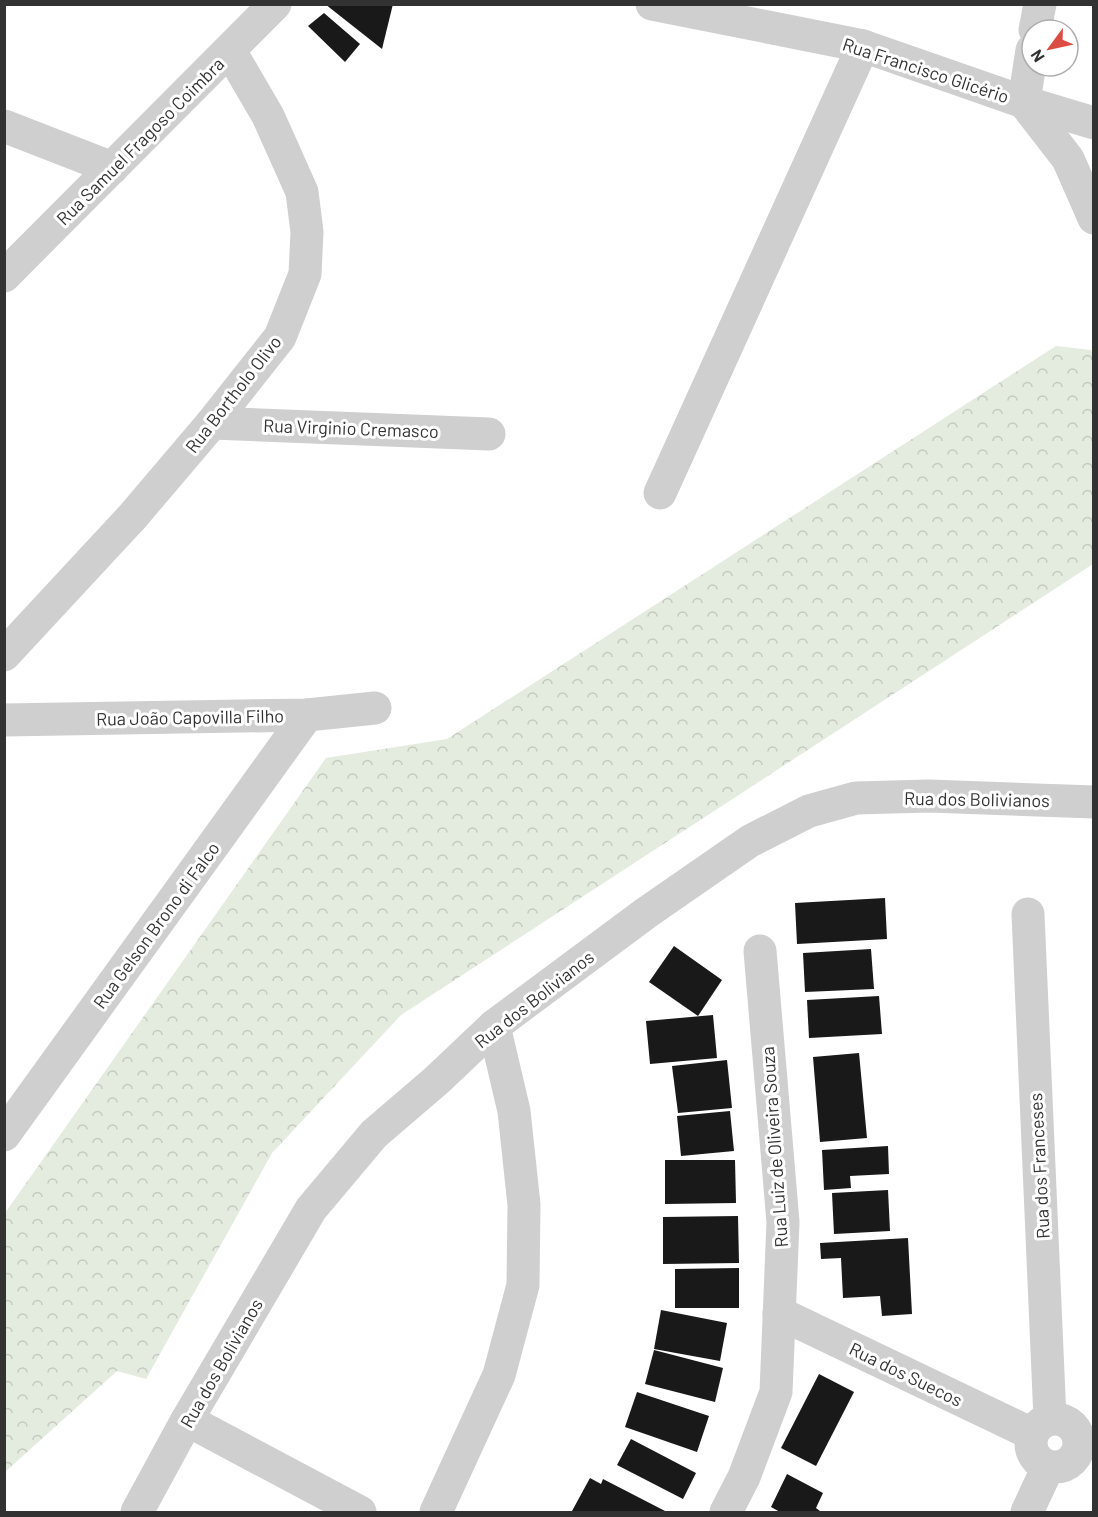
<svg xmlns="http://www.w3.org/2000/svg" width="1098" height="1517" font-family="Barlow,sans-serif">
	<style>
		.forest { fill: url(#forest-crowns) }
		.building { fill: #191919 }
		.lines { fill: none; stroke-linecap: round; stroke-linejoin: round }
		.minor { stroke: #cfcfcf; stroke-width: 33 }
		.labels { text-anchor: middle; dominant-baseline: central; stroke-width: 6; stroke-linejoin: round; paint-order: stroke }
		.street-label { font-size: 18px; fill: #323232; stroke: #fff }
	</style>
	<defs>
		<pattern id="forest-crowns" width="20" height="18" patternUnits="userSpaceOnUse" patternTransform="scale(1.5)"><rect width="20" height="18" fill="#e4ebdf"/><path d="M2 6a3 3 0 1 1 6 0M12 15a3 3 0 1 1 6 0" fill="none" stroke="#c4cac0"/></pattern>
	</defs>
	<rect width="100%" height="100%" fill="#fff"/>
	<path class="forest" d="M1056 346 1091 350 1093 355V564L401 1015 272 1153 146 1379 117 1371 5 1472V1213L326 758 447 739Z"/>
	<g class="building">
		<path d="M325 4H393L382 49Z"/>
		<path d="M324 13 360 44 345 62 308 26Z"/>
		<path d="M885 898 887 939 797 944 795 903Z"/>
		<path d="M674 946 722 980 698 1016 649 982Z"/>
		<path d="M871 949 874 989 805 992 803 953Z"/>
		<path d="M879 996 882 1034 809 1038 807 1000Z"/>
		<path d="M713 1015 717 1058 650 1064 646 1021Z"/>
		<path d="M859 1053 867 1138 820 1142 813 1057Z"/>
		<path d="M727 1060 732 1108 678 1113 672 1066Z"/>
		<path d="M730 1111 734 1151 681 1156 677 1116Z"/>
		<path d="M888 1146 889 1174 850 1176 851 1188 824 1190 822 1150Z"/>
		<path d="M665 1160H735L736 1203 665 1204Z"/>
		<path d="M888 1190 890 1231 834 1234 832 1193Z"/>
		<path d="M738 1216 739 1263 663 1264V1217Z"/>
		<path d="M908 1238 912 1314 882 1316 880 1296 843 1298 841 1258 821 1259 820 1243Z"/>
		<path d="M739 1268V1308H675V1269Z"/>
		<path d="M661 1310 727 1323 720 1361 654 1349Z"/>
		<path d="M654 1350 723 1368 715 1402 645 1384Z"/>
		<path d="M819 1374 854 1392 816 1466 781 1448Z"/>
		<path d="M637 1392 709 1416 697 1452 625 1427Z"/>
		<path d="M631 1439 696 1473 683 1499 617 1465Z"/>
		<path d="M787 1474 823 1493 816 1508 820 1511V1512H780L771 1507Z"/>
		<path d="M590 1478 601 1484 603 1479 667 1512H575L572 1511Z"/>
	</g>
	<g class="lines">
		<g class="minor">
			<path d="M652 4 863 46 1024 102 1094 123"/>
			<path d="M1035 30 1040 4"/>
			<path d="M1032 50 1024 102 1068 159 1094 218"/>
			<path d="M4 126 112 168"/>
			<path d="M4 276 275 4"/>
			<path d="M212 423 489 434"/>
			<path d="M660 493 863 46"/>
			<path d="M4 655 133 516 212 423 280 337 305 274 307 232 302 192 268 116 230 51"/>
			<path d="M4 720 307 715 375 708"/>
			<path d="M1028 914 1050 1419"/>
			<path d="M4 1135 307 715"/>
			<path d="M779 1313 1032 1434"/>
			<circle cx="1055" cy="1443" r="24"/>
			<path d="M187 1420 360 1512"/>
			<path d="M137 1512 187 1420 311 1209 374 1134 437 1080 494 1026 646 913 750 841 809 811 856 798 929 796 1094 802"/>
			<path d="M436 1512 499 1375 523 1285 524 1205 514 1111 494 1026"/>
			<path d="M726 1512 744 1477 776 1392 783 1222 760 951"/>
			<path d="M1027 1512 1048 1467"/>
		</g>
	</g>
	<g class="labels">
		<g class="street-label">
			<text transform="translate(926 70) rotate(18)">Rua Francisco Glicério</text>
			<text transform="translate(140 141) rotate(-45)">Rua Samuel Fragoso Coimbra</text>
			<text transform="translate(233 394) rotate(-52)">Rua Bortholo Olivo</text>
			<text transform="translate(351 428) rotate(2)">Rua Virginio Cremasco</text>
			<text transform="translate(190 717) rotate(-1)">Rua João Capovilla Filho</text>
			<text transform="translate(977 799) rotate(1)">Rua dos Bolivianos</text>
			<text transform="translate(156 925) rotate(-54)">Rua Gelson Brono di Falco</text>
			<text transform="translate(534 999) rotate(-38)">Rua dos Bolivianos</text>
			<text transform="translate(774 1147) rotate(-94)">Rua Luiz de Oliveira Souza</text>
			<text transform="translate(1039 1166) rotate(-93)">Rua dos Franceses</text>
			<text transform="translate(221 1363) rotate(-60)">Rua dos Bolivianos</text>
			<text transform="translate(906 1374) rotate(26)">Rua dos Suecos</text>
		</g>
	</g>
	<rect width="1098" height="1517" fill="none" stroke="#323232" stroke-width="12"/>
	<g transform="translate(1050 48) rotate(237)"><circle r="28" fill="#ffffff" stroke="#adadad" stroke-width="1.5"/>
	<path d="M0-4.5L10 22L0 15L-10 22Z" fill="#db4d42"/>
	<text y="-9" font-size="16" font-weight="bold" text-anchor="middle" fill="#323232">N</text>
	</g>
</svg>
